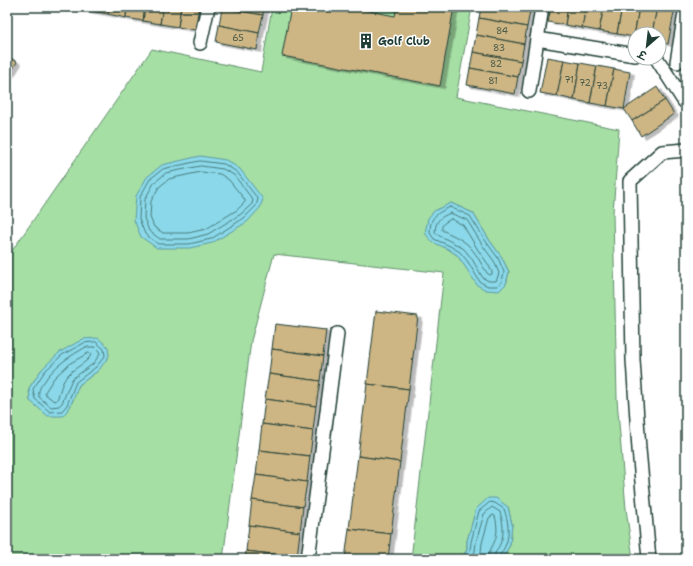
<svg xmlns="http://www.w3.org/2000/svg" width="693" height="566" font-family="'Shantell Sans','Playpen Sans Deva',sans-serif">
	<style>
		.green { fill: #a5dfa4; stroke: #628e6c; fill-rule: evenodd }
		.water { fill: #8ad8e9; stroke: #5f9aa1 }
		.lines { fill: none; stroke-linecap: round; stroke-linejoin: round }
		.shore { stroke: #4a7b7c; stroke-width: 1 }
		.building { fill: #cdb584; stroke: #1f3d34; filter: url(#shadow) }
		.minor-casing { stroke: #1f3d34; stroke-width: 16 }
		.minor { stroke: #fff; stroke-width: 13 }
		.labels { text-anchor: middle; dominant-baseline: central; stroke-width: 3; stroke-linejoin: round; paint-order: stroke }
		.number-label { font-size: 9px; fill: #4a5b48 }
		.poi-label { font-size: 11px; font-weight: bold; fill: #1f3d34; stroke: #fff; text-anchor: start }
	</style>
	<defs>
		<filter id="shadow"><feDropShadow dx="4.5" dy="2.5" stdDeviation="0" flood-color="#0004"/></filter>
	</defs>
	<rect width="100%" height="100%" fill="#fff"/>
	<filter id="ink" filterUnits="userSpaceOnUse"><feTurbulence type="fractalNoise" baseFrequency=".025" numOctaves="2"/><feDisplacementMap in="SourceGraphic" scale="8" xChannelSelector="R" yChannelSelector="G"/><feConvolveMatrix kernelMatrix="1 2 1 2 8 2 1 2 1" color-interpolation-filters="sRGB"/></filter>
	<g filter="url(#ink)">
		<path class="green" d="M272 7H472L456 97 619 129 613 213 617 399 626 509 633 559H502L510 545 512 524 508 507 476 509 467 541V549L462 559H411L444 273 274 254 251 341 223 559H7V258L152 49 261 72ZM451 203 473 213 490 241 501 256 509 272 506 284 464 265 457 255 448 249ZM42 369 99 370 79 385 70 407 30 401 29 388Z"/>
		<g class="water">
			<path d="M200 156 226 160 240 169 263 199 260 208 247 222 212 243 190 248H157L141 237 134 220 136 196 147 177 162 165Z"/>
			<path d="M451 203 473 213 490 241 501 256 509 272 506 284 499 291 486 290 477 285 464 265 457 255 448 249 432 242 425 233 428 218 434 211Z"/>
			<path d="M98 338 108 347 109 356 99 370 79 385 70 407 63 416H48L30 401 29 388 42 369 60 352 83 339Z"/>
			<path d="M488 498H496L508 507 512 524 510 545 502 559H462L467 549V541L476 509Z"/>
		</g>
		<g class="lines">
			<g class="shore">
				<path d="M200 161 224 164 237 172 258 199 256 206 244 218 211 239 189 244H158L145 234 139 219 140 197 150 179 163 169Z"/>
				<path d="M201 166 223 169 234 175 253 200 252 204 241 214 208 234 189 239H160L149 231 144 218 145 199 154 183 166 173Z"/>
				<path d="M201 172 220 174 229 180 245 200V202L237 210 206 229 188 233H163L154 227 150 217 151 201 159 187 169 179Z"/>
				<path d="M450 207 470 216 487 243 498 258 504 272 502 282 498 286H488L480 282 468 262 460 252 450 246 434 239 430 233C430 216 436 214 450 207Z"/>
				<path d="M450 213 467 220 483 246 494 261 499 273 497 279 496 281H489L483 278 472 259 464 249 452 242 438 235 435 232C436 219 440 218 450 213Z"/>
				<path d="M451 219 463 225 478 250 488 264 492 272V274L490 275 487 273C481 264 476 252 467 244 460 238 450 234 442 230 441 223 446 222 451 219Z"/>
				<path d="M96 342 104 349 105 356 96 367 76 382 67 405 62 411 50 412 35 399 33 389 45 371 62 355 84 343Z"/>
				<path d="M86 347H95L99 351 100 354 93 364 72 379 62 403 59 406 51 407 39 397C38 390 40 387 44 382 54 366 70 356 86 347Z"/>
				<path d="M89 353 91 355C86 364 75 367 69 374 62 380 60 392 57 400L54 401 45 394V392L54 378 69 364Z"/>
				<path d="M467 559 470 550 471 542 479 511 490 502 495 503 504 509C508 520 510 533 506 544 504 550 500 553 499 559"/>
				<path d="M472 559 475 551 476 542 484 514 492 507 500 512C503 522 505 534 500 544 498 549 494 553 494 559"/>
				<path d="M479 559 481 552 482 543 489 518 493 515 495 516C497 524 498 532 495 540 493 547 488 551 488 559"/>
			</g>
		</g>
		<g class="building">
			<path d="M73 7H91V11L73 8Z"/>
			<path d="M91 7H109L108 14 91 11Z"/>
			<path d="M109 7H127L126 18 108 14Z"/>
			<path d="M127 7H145L143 21 126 18Z"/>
			<path d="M145 7H163L160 24 143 21Z"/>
			<path d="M163 7H181L178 27 160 24Z"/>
			<path d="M181 7H199L195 30 178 27Z"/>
			<path d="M222 7H264L263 15 222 8Z"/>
			<path d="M291 7H349L395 16 397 7H454L440 86 282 56Z"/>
			<path d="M481 7H511L530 11 527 27 479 18Z"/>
			<path d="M511 7H531L530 11Z"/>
			<path d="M551 7H568L565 25 548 22Z"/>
			<path d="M568 7H586L582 28 565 25Z"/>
			<path d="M586 7H604L599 31 582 28Z"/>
			<path d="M604 7H622L617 34 599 31Z"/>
			<path d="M622 7H639L634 37 617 34Z"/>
			<path d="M639 7H657L652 34H635V38L634 37Z"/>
			<path d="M657 7H675L668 44 659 42V34H652Z"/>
			<path d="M222 8 263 15 259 33 219 25Z"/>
			<path d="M479 18 527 27 524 44 476 35Z"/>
			<path d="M219 25 259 33 257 50 216 42Z"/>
			<path d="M476 35 524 44 521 61 473 52Z"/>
			<path d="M473 52 521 61 518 77 470 68Z"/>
			<path d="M7 56 17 62 7 78Z"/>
			<path d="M547 57 564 60 557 96 540 93Z"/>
			<path d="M564 60 580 63 574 100 557 96Z"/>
			<path d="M580 63 597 66 590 103 574 100Z"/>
			<path d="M597 66 614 69 607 106 590 103Z"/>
			<path d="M470 68 518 77 515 94 467 85Z"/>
			<path d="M614 69 630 72 624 109 607 106Z"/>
			<path d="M657 87 665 100 632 121 624 109Z"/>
			<path d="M665 100 674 114 641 136 632 121Z"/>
			<path d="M376 311 418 316 409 389 367 384Z"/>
			<path d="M275 324 326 330 323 356 272 349Z"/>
			<path d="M272 349 323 356 320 381 269 374Z"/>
			<path d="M269 374 320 381 316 406 265 399Z"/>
			<path d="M367 384 409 389 400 462 358 456Z"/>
			<path d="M265 399 316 406 313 431 262 424Z"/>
			<path d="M262 424 313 431 310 456 259 450Z"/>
			<path d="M259 450 310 456 307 482 256 475Z"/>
			<path d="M358 456 400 462 391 534 349 529Z"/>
			<path d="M256 475 307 482 303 507 252 500Z"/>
			<path d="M252 500 303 507 300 532 249 525Z"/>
			<path d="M249 525 300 532 297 557 246 551Z"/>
			<path d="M349 529 391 534 388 559H345Z"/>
			<path d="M246 551 297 557V559H245Z"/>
		</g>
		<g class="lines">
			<defs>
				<g id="minor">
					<path d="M537 39 635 55"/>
					<path d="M200 43 208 7"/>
					<path d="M657 59 684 101H686"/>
					<path d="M677 62 686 7"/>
					<path d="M529 91 542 7"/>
					<path d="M308 559 337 334"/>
					<path d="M649 559 639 449 633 360 630 181 662 152 686 150"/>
				</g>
			</defs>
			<use href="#minor" class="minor-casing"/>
			<use href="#minor" class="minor"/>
		</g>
	</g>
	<defs>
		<symbol id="building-bare" viewBox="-9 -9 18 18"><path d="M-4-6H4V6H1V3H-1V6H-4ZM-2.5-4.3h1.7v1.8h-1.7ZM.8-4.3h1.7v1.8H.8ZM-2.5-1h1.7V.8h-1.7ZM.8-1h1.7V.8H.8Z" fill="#1f3d34" stroke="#fff" stroke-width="2.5" paint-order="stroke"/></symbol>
	</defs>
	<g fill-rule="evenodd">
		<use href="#building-bare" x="355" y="30" width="22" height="22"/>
	</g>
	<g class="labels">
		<g class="number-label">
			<text x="502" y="31">84</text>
			<text x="238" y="38">65</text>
			<text x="499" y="48">83</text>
			<text x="496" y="64">82</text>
			<text x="569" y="80">71</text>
			<text x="493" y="81">81</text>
			<text x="585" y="83">72</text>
			<text x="602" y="86">73</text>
		</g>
		<g class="poi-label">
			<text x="378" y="41">Golf Club</text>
		</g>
	</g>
	<rect width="693" height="566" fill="none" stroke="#fff" stroke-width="24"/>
	<rect x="12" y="12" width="669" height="542" fill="none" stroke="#1f3d34" stroke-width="1.5" filter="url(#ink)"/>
	<g transform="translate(647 46) rotate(208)"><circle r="19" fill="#ffffff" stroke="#a5b1ae"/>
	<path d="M0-3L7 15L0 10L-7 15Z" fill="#1f3d34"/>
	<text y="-6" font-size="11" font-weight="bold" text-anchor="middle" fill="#1f3d34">उ</text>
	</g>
</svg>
